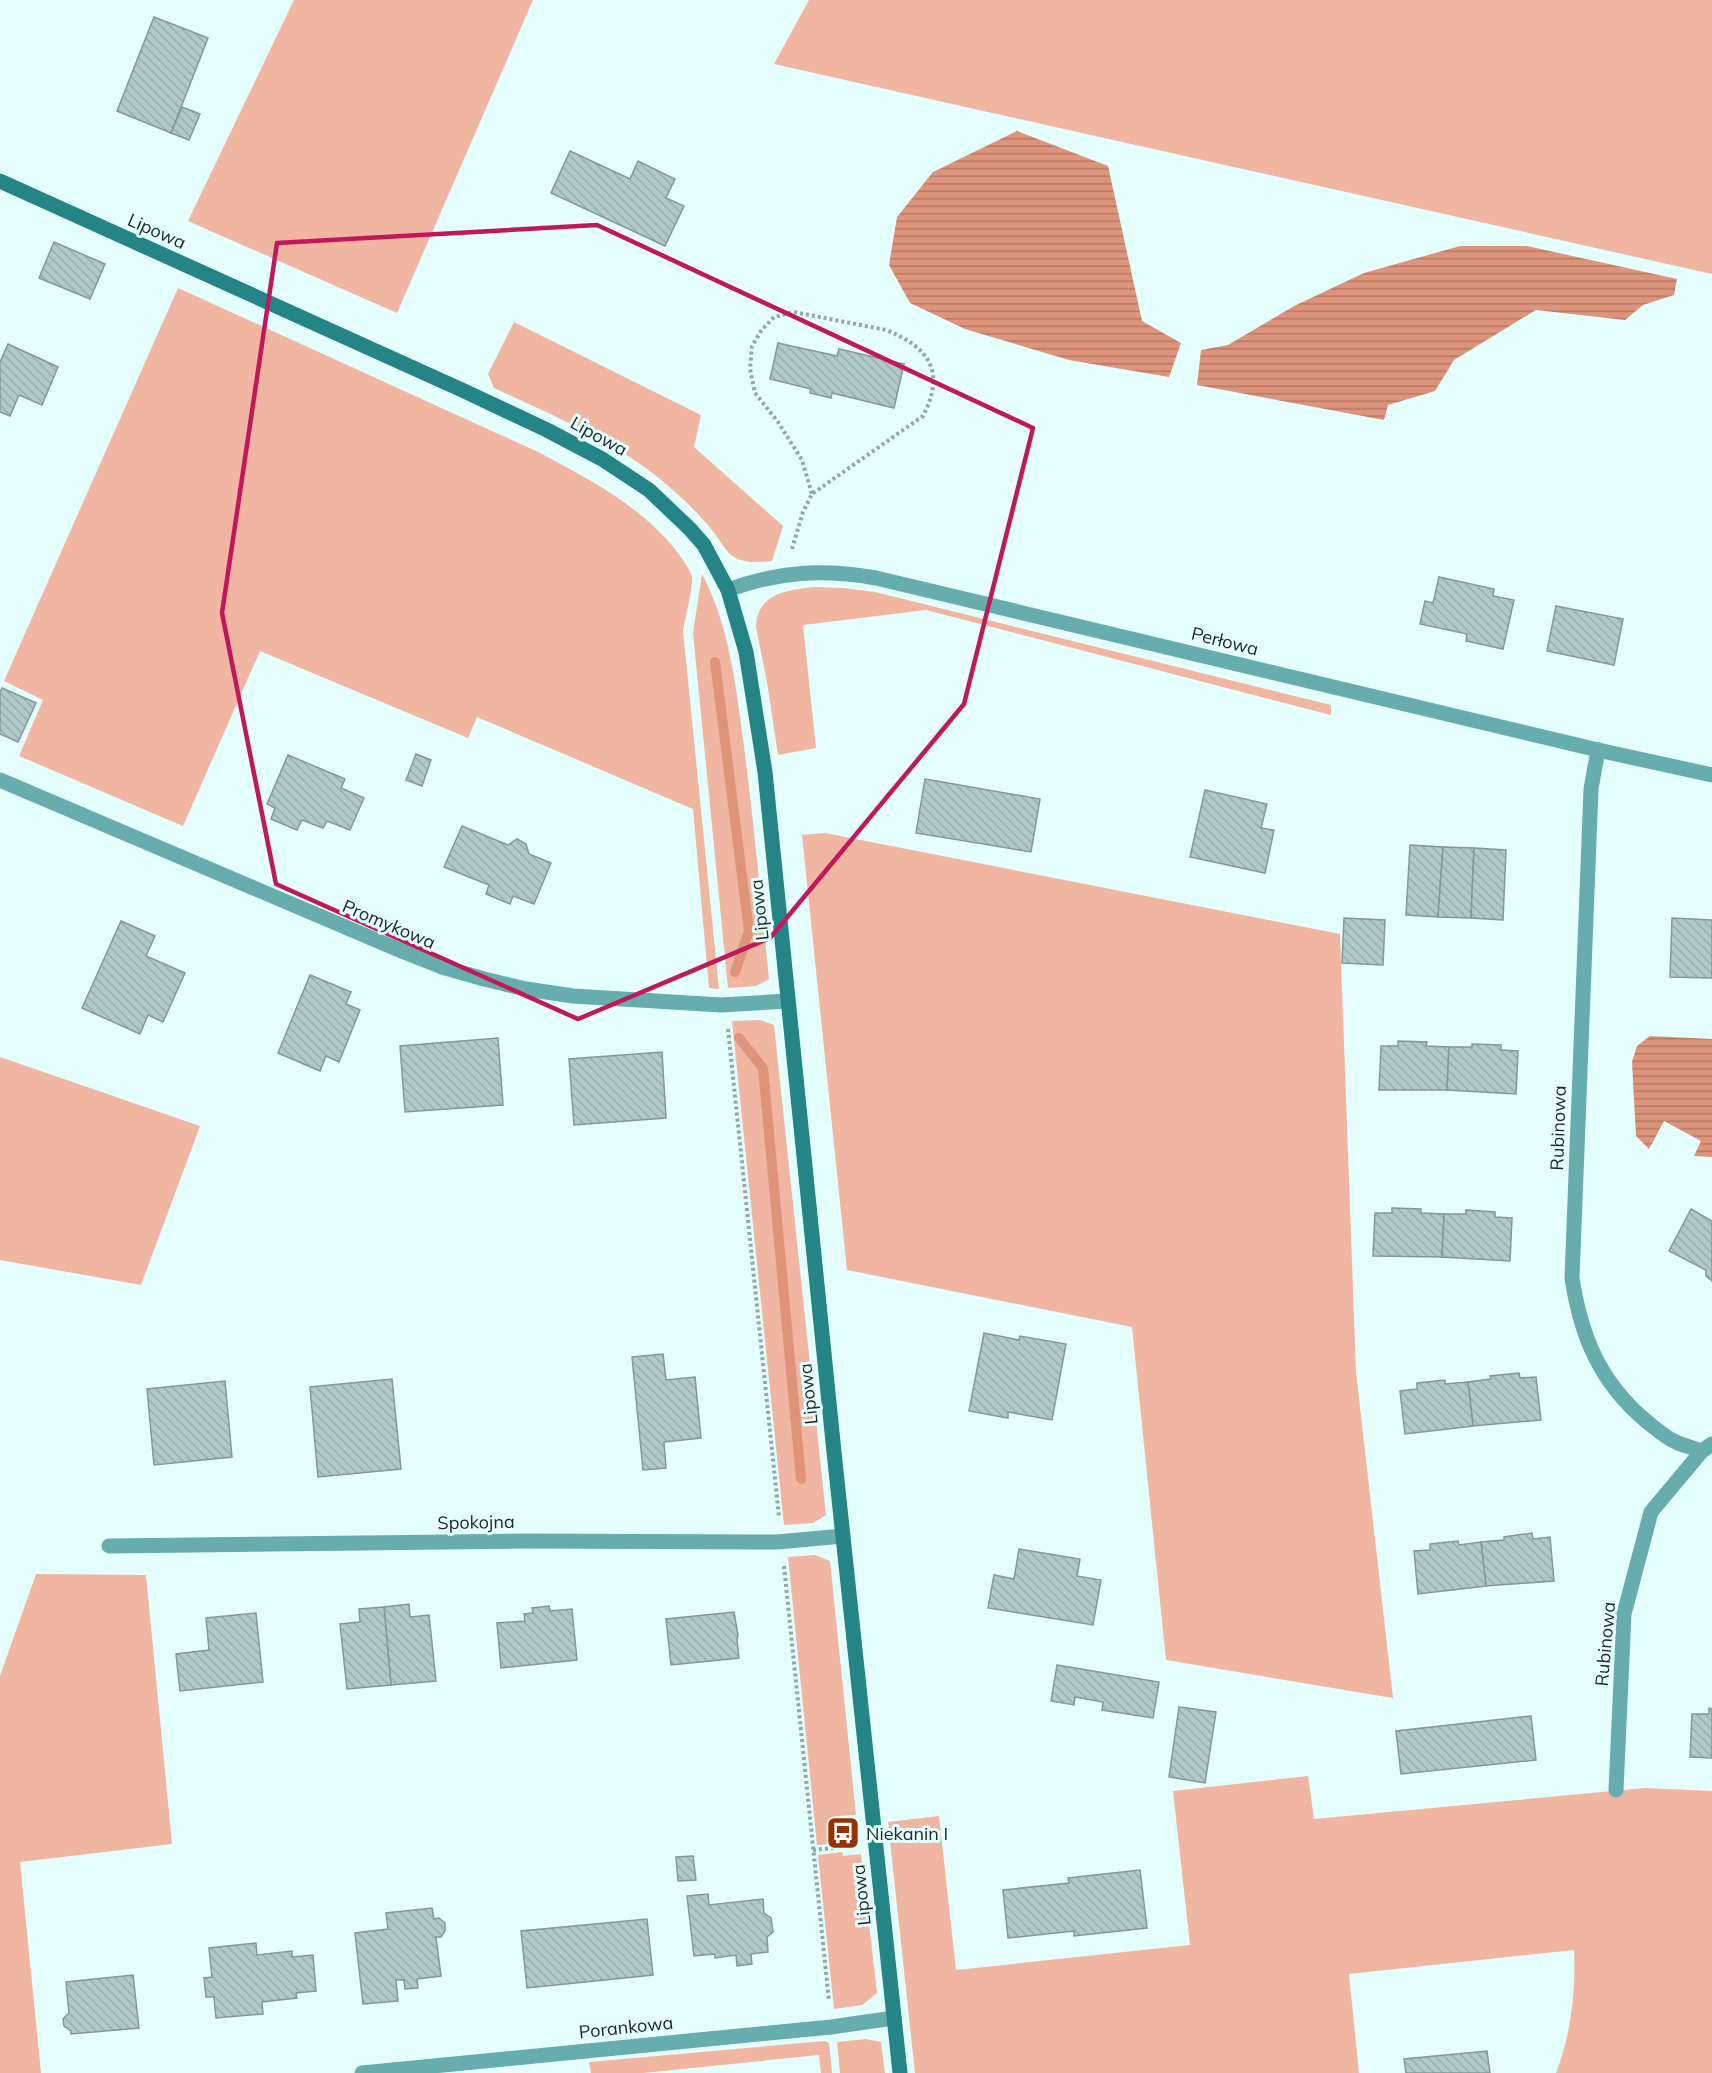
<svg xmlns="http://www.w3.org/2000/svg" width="1712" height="2073" font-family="Mulish,sans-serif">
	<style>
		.grass { fill: #f0b6a2 }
		.water { fill: url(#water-rules) }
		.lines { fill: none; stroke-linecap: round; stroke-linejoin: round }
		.stream { stroke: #de947a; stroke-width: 10 }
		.building { fill: url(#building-back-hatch); stroke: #839999; stroke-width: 1.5 }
		.path { stroke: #94a6a6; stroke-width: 4; stroke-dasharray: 3 3; stroke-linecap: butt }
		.street { stroke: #68adae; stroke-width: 15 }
		.secondary { stroke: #258586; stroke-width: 15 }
		.marked { fill: none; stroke: #c2185b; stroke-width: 4.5; stroke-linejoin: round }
		.labels { text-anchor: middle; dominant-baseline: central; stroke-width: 6; stroke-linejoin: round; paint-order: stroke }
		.street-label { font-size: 18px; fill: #212a2a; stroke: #e5fefe }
		.poi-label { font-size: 18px; fill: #212a2a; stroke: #e5fefe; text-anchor: start }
	</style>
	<defs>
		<pattern id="water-rules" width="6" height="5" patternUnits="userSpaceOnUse" patternTransform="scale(1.5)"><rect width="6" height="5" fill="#de947a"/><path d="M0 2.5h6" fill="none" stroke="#b47964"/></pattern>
		<pattern id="building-back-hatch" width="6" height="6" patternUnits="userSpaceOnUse" patternTransform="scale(1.5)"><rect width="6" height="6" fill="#b2c9c9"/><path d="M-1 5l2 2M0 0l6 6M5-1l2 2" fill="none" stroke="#99adad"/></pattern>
	</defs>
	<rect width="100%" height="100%" fill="#e5fefe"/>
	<g class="grass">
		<path d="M294 0H533L397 313 188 221Z"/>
		<path d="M809 0H1712V274L774 64Z"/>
		<path d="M178 288 538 452C589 479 642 506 678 553 683 560 690 569 692 577 693 587 685 619 683 631L719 989 709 988 693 809 477 717 468 738 260 651 183 826 19 756 43 700 4 681Z"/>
		<path d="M514 322 701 415 694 447 783 526 772 561C759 562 748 564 736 558 726 553 722 543 715 534 701 515 678 494 660 479 611 439 550 414 494 388L488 374Z"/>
		<path d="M702 574C730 627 736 688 744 746 754 824 761 901 769 979L756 986 728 988 693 633Z"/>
		<path d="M815 587 843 588 875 592 1331 705V715L926 610 803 625 816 748 778 755 767 682 756 627C757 593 788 590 815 587Z"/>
		<path d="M825 833 1340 934 1356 1372 1393 1698 1166 1660 1132 1327 847 1270 802 835Z"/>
		<path d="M760 1020 774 1025 826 1515 813 1523 784 1525 732 1021Z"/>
		<path d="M0 1057 200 1126 141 1285 0 1260Z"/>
		<path d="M815 1555 830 1561 856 1815 839 1816 841 1843 817 1845 788 1557Z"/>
		<path d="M36 1574 146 1575 172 1844 20 1862 41 2073H0V1676Z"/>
		<path d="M1308 1776 1314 1819 1645 1788 1712 1791V2073H1556C1571 2035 1576 1990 1574 1950L1349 1974 1359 2073H915L888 1822 939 1816 956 1970 1190 1945 1173 1791Z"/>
		<path d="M842 1852 843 1856 861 1854 877 1993 862 2005 834 2009 818 1855Z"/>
		<path d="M866 2039 881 2042 885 2073H840L837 2042Z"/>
		<path d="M825 2041 829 2043 832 2073H821L819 2055 643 2073H591L589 2062Z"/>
	</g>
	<g class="water">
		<path d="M1017 131 1108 166 1142 321 1181 343 1169 377 1069 360 965 329 910 303 889 265 897 217 933 172Z"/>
		<path d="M1460 246H1527L1677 279 1674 295 1643 305 1625 320 1536 310 1454 360 1435 391 1388 405 1384 420 1197 385 1201 350 1228 345 1294 306 1364 273Z"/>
		<path d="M1650 1036 1712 1039V1157L1694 1156 1701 1141 1664 1121 1649 1149 1636 1136 1632 1062 1637 1046Z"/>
	</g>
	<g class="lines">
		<g class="stream">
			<path d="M715 662 749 931 735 972"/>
			<path d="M739 1038 763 1068 801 1479"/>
		</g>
	</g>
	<g class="building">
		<path d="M154 17 208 38 171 133 117 111Z"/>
		<path d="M182 107 200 114 189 140 171 133Z"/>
		<path d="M570 151 630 179 638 161 675 179 666 198 684 206 665 246 551 193Z"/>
		<path d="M54 242 105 264 90 299 39 278Z"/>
		<path d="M778 343 837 356 839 349 904 364 894 408 832 393 831 398 810 393 811 389 770 379Z"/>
		<path d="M8 344 58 367 42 405 19 395 10 416 0 412V362Z"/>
		<path d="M1439 577 1494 589 1493 596 1514 600 1503 649 1466 641 1467 634 1420 624 1425 601 1433 603Z"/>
		<path d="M1556 606 1623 619 1614 665 1547 651Z"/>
		<path d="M2 688 36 703 18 742 0 734V692Z"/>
		<path d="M416 754 431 760 422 786 406 780Z"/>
		<path d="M288 755 345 779 341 788 364 798 350 830 327 821 323 828 302 820 297 830 271 819 275 808 267 804Z"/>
		<path d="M925 779 1040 799 1031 852 916 833Z"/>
		<path d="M1205 790 1267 804 1261 828 1274 830 1265 873 1190 857Z"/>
		<path d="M462 826 508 845 517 839 526 844 529 854 551 863 534 904 513 896 510 904 486 894 489 885 444 867Z"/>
		<path d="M1410 845 1443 847 1438 917 1406 915Z"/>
		<path d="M1443 847 1474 848 1471 918 1438 917Z"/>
		<path d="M1474 848 1506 850 1503 920 1471 918Z"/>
		<path d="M1344 918 1385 920 1383 965 1342 963Z"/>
		<path d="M1672 918 1712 920V978L1670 977Z"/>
		<path d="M121 921 155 936 146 956 185 973 163 1022 148 1015 140 1034 82 1008Z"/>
		<path d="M310 975 351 992 346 1004 360 1010 339 1062 326 1056 320 1071 278 1053Z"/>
		<path d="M498 1038 503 1105 405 1112 400 1046Z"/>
		<path d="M1398 1041 1427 1042 1426 1046 1449 1047 1447 1090H1379L1381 1046H1398Z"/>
		<path d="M1472 1044 1501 1045V1050L1518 1051 1516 1094 1447 1090 1449 1047H1472Z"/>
		<path d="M662 1052 666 1118 574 1125 569 1059Z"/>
		<path d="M1392 1208 1421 1209V1213L1444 1214 1442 1257 1373 1256 1375 1213H1392Z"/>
		<path d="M1691 1209 1712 1221V1281L1706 1276V1270L1669 1251Z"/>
		<path d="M1466 1210 1495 1212V1217L1512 1218 1510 1261 1442 1257 1444 1214H1466Z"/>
		<path d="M984 1333 1019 1340 1020 1336 1066 1344 1052 1420 1008 1412V1418L969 1411Z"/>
		<path d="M663 1354 666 1380 695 1377 701 1438 664 1442 666 1468 643 1470 632 1357Z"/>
		<path d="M1519 1373 1520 1378 1536 1377 1541 1420 1473 1426 1468 1382 1491 1379 1490 1376Z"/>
		<path d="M392 1379 401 1469 318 1477 310 1387Z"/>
		<path d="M1445 1380V1384L1468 1382 1473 1426 1405 1434 1400 1391 1417 1389V1383Z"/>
		<path d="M225 1381 232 1457 154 1465 147 1389Z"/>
		<path d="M1532 1533 1533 1539 1550 1537 1554 1581 1486 1586 1481 1542 1504 1540V1537Z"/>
		<path d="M1458 1541 1459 1545 1481 1542 1486 1586 1418 1594 1414 1551 1430 1550V1544Z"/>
		<path d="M1019 1549 1080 1559 1077 1576 1101 1580 1093 1625 988 1608 994 1575 1014 1579Z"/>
		<path d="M409 1604 410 1617 429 1615 436 1681 391 1685 384 1607Z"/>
		<path d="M549 1606 550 1611 572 1609 577 1660 501 1668 497 1623 525 1621 524 1614 533 1613 532 1608Z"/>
		<path d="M384 1607 391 1685 347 1689 340 1624 360 1622 359 1609Z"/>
		<path d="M734 1612 738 1635 737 1640 739 1658 671 1665 666 1619Z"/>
		<path d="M256 1613 263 1682 180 1691 176 1654 209 1650 206 1618Z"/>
		<path d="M1057 1665 1159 1682 1153 1718 1102 1710 1103 1702 1075 1697 1074 1705 1051 1701Z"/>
		<path d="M1179 1707 1216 1712 1205 1783 1169 1777Z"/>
		<path d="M1709 1708 1712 1709V1758L1690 1757 1692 1714H1709Z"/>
		<path d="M1531 1716 1536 1760 1401 1774 1396 1731Z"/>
		<path d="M693 1856 696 1880 678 1881 676 1857Z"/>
		<path d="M1140 1870 1147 1928 1074 1936V1931L1008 1938 1003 1890 1069 1883 1068 1878Z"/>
		<path d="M708 1894 709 1905 763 1899 764 1913 771 1918 773 1932 767 1937 768 1952 751 1954 752 1964 737 1966 736 1955 715 1958V1954L694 1956 687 1896Z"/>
		<path d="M432 1908 434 1919 439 1918 445 1923V1931L441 1937H436L441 1976 417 1979 418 1988 405 1989 404 1980H396L398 2001 363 2004 355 1933 388 1929 386 1913Z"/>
		<path d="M647 1919 653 1975 527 1988 521 1931Z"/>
		<path d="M256 1943 257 1955 292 1951V1957L313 1955 316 1991 296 1993 297 1998 262 2002 263 2014 216 2018 214 1997H206L204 1978 212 1977 209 1948Z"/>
		<path d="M133 1975 139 2028 71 2034V2031L64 2026 63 2019 69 2013 66 1982Z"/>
		<path d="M1487 2051 1490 2073H1406L1404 2059Z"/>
	</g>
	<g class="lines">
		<g class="path">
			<path d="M792 549 803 512 812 494 923 416C946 372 929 347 886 330L794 312 774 317 761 331 752 346 750 369 755 393 778 422 802 460 812 494"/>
			<path d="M728 1029 779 1517"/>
			<path d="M784 1566 829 2001"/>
			<path d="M813 1850 851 1846"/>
		</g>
		<g class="street">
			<path d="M728 590C779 571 823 569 876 578L1598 750 1712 775"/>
			<path d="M1598 750 1591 789 1572 1278C1581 1337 1600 1382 1646 1421 1655 1428 1666 1438 1676 1442 1684 1446 1694 1448 1702 1451L1712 1444"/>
			<path d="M0 780 397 949 442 967 484 979 526 989 573 996 721 1005 787 1001"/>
			<path d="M109 1546 521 1541 777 1542 843 1536"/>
			<path d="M1616 1790 1624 1614 1651 1512 1702 1451"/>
			<path d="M362 2073 831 2027 894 2018"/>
		</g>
		<path class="secondary" d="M0 181 462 390 547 430 602 459 649 490 690 529 704 545 728 590 746 652 765 772 834 1452 900 2073"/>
	</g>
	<path class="marked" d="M597 225 1033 428 964 704 770 938 578 1019 276 884 222 613 277 243Z"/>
	<defs>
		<symbol id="bus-square" viewBox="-11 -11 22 22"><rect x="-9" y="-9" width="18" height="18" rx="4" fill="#973200" stroke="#e5fefe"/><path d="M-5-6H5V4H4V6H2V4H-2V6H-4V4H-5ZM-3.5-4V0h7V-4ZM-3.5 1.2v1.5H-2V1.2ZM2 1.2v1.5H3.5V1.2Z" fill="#fff"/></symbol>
	</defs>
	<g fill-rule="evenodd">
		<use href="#bus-square" x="824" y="1814" width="38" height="38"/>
	</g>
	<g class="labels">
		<g class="street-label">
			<text transform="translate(157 231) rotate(24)">Lipowa</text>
			<text transform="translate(599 436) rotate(29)">Lipowa</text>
			<text transform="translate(1225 641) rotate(14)">Perłowa</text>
			<text transform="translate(759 910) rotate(-96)">Lipowa</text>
			<text transform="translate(389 924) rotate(23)">Promykowa</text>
			<text transform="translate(1558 1128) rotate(-88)">Rubinowa</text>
			<text transform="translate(808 1394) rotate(-96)">Lipowa</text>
			<text transform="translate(476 1522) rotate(-1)">Spokojna</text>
			<text transform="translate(1605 1644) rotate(-85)">Rubinowa</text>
			<text transform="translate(861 1895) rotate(-96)">Lipowa</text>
			<text transform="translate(626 2027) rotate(-6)">Porankowa</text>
		</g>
		<g class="poi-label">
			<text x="866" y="1833">Niekanin I</text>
		</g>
	</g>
</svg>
